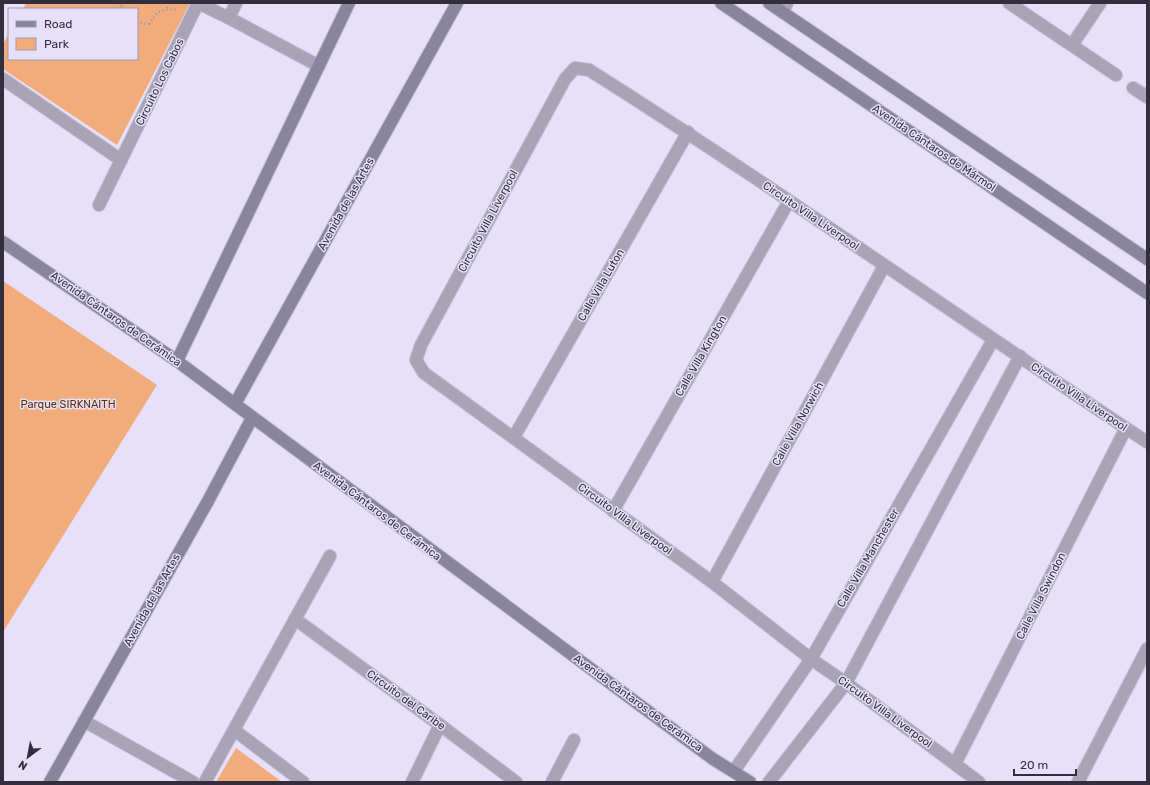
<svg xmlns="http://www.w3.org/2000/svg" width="1150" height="785" font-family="Rubik,sans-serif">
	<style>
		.green { fill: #f2ab7a }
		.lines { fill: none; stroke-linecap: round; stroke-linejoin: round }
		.street-casing { stroke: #c2bcd4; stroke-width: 14 }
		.secondary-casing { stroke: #c2bcd4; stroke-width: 14 }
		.path { stroke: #9792a8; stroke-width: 2.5; stroke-dasharray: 1 3; stroke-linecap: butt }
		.street { stroke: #a8a4b6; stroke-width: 12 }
		.secondary { stroke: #8a859f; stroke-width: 12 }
		.labels { text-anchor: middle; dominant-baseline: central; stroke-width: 3; stroke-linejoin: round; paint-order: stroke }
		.street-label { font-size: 11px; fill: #322e3e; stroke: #e6e0fa }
		.park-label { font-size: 11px; fill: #5c2e04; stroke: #e6e0fa }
	</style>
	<rect width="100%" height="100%" fill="#e6e0fa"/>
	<g class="green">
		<path d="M26 3H190L117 145 3 69V44L9 33V59H137V9H23Z"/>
		<path d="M3 281 157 385 3 632Z"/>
		<path d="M236 748 282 782H216Z"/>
	</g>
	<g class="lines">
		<defs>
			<g id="street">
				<path d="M198 3 229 18 319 66"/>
				<path d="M1009 3 1116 75"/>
				<path d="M782 12 787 3"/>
				<path d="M229 18 236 3"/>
				<path d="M1072 45 1100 3"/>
				<path d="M3 79 121 160"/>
				<path d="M1133 88 1147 97"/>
				<path d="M99 205 198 3"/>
				<path d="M514 437 688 132"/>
				<path d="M613 511 789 201"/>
				<path d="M712 582 884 266"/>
				<path d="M295 619 440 725 516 782"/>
				<path d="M84 721 193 782"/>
				<path d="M234 730 303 782"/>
				<path d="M955 764 1126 428"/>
				<path d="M734 771 811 659 993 340"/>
				<path d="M205 782 330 556"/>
				<path d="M412 782 440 725"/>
				<path d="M552 782 574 740"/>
				<path d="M769 782 846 683 1020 356"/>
				<path d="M979 782 846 683 811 659 712 582 424 373 416 360 421 345 565 79 575 68 589 70C778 189 960 319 1147 442"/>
				<path d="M1078 782 1147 649"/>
			</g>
			<g id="secondary">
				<path d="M721 3 1147 293"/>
				<path d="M769 3 1147 259"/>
				<path d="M3 242 177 361 641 706 713 759 750 782"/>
				<path d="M177 361 349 3"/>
				<path d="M235 404 457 3"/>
				<path d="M50 782 208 501 252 418"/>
			</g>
		</defs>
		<use href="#street" class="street-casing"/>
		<use href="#secondary" class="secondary-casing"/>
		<g class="path">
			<path d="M122 3 121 5 124 9"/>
			<path d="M166 3 168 9"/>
			<path d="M118 9 121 5"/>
			<path d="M137 22 149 24 158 12 168 9 177 10"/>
		</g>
		<use href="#street" class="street"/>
		<use href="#secondary" class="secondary"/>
	</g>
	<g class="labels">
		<g class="street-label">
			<text transform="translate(160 82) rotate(-64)">Circuito Los Cabos</text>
			<text transform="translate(934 148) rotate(34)">Avenida Cántaros de Mármol</text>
			<text transform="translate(346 204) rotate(-61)">Avenida de las Artes</text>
			<text transform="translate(811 216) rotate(34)">Circuito Villa Liverpool</text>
			<text transform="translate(488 221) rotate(-62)">Circuito Villa Liverpool</text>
			<text transform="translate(601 285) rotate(-60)">Calle Villa Luton</text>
			<text transform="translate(116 319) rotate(35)">Avenida Cántaros de Cerámica</text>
			<text transform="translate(701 356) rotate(-60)">Calle Villa Kington</text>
			<text transform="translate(1079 397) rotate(34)">Circuito Villa Liverpool</text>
			<text transform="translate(798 424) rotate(-61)">Calle Villa Norwich</text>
			<text transform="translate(377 511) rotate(37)">Avenida Cántaros de Cerámica</text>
			<text transform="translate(625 519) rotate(36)">Circuito Villa Liverpool</text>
			<text transform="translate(868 558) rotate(-60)">Calle Villa Manchester</text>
			<text transform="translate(1041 596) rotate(-63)">Calle Villa Swindon</text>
			<text transform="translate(152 600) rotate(-61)">Avenida de las Artes</text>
			<text transform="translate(406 700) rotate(36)">Circuito del Caribe</text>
			<text transform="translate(638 703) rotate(36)">Avenida Cántaros de Cerámica</text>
			<text transform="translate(885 712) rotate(36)">Circuito Villa Liverpool</text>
		</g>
		<g class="park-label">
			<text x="68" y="404">Parque SIRKNAITH</text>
		</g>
	</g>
	<rect width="1150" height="785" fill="none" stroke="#322e3e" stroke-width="8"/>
	<rect x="8" y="8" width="130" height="52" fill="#e6e0fa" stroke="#9e99af"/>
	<rect x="16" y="21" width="20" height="6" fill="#8a859f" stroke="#9e99af"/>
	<text x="44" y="28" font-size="12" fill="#322e3e">Road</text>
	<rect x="16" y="38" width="20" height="12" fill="#f2ab7a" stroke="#9e99af"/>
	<text x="44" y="48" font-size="12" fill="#322e3e">Park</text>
	<g transform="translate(28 757) rotate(212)" stroke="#e6e0fa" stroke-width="3" paint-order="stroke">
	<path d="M0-3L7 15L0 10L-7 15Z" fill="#322e3e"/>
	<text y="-6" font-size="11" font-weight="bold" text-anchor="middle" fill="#322e3e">N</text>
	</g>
	<path d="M1014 769v6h62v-6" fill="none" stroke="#322e3e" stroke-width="2"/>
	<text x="1020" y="769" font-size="12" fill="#322e3e" stroke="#e6e0fa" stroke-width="3" paint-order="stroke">20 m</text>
</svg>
